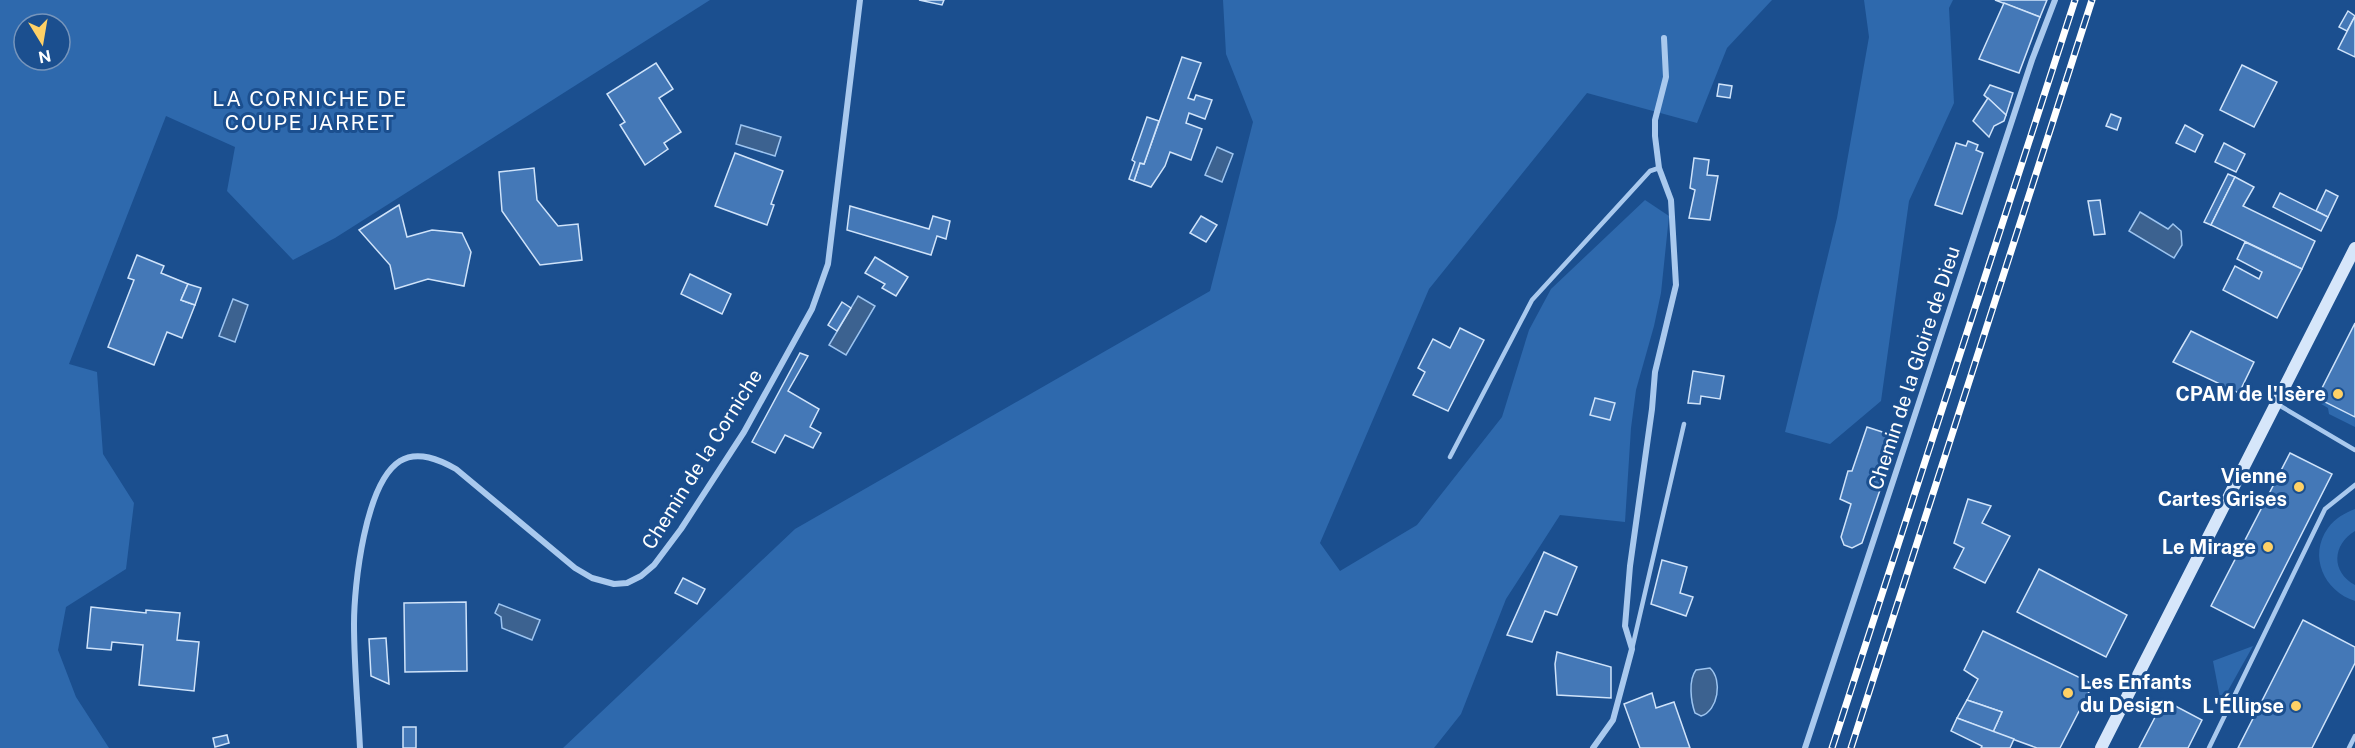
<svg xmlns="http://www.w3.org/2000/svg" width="2355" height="748" font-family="'Public Sans',sans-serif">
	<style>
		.green { fill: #2e69ad; fill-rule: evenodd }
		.water { fill: #3c6290; stroke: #9cc4f0; stroke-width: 1.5 }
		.building { fill: #4478b7; stroke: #cfe3fa; stroke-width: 1.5 }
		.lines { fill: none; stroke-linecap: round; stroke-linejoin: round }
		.service { stroke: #a9c9ee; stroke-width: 4.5 }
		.minor { stroke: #a9c9ee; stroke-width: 6 }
		.secondary { stroke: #d6e6fa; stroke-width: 12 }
		.rail-casing { stroke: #fff; stroke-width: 7 }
		.rail { stroke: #1b4f8f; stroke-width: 4.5; stroke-dasharray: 14; stroke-linecap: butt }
		.poi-dot { fill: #ffd166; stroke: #1b4f8f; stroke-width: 2 }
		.labels { text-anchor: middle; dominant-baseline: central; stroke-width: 6; stroke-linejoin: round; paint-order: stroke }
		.street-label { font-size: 20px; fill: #fff; stroke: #1b4f8f }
		.poi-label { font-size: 20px; font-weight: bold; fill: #fff; stroke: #1b4f8f; text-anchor: end }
		.neighbourhood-label { font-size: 21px; letter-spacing: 1.5px; fill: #fff; stroke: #1b4f8f }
	</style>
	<rect width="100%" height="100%" fill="#1b4f8f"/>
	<g class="green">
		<path d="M0 0H710L335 238 293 260 227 191 235 147 166 116 69 364 97 372 103 454 134 503 126 569 66 607 58 650 76 697 109 748H0ZM24 24H60V60H24Z"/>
		<path d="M1223 0H1772L1727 48 1697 123 1587 93 1429 289 1320 543 1340 571 1417 525 1502 417 1529 330 1551 289 1645 200 1669 216 1661 293 1654 326 1636 390 1631 428 1625 522 1560 515 1506 599 1461 714 1434 748H563L795 529 1210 291 1253 122 1226 54Z"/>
		<path d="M1864 0H1953L1949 8 1954 103 1909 201 1881 401 1830 444 1785 432 1837 218 1869 37Z"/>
		<path d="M2317 398 2355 417V427L2329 414 2328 408 2316 401Z"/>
		<path d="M2355 509V531C2332 545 2331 572 2355 585V601C2324 591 2308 556 2328 528 2335 518 2345 513 2355 509Z"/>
		<path d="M2253 646 2221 703 2213 661Z"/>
	</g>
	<g class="water">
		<path d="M741 125 781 137 775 156 736 144Z"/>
		<path d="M1217 147 1233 154 1222 182 1205 175Z"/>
		<path d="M2140 212 2168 229 2173 224 2181 231 2182 245 2174 258 2129 231Z"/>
		<path d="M858 296 875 306 846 355 829 345Z"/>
		<path d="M233 299 248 305 235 342 219 336Z"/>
		<path d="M499 604 540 620 532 640 502 628 501 617 495 613Z"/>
		<path d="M1710 668C1723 680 1718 711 1701 716L1695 713C1691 702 1688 680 1696 670Z"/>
	</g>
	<g class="building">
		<path d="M919 0H944L942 5Z"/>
		<path d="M1995 0H2047L2040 17Z"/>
		<path d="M2004 3 2040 17 2019 73 1979 59Z"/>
		<path d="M2348 11 2355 16 2347 31 2339 27Z"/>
		<path d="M2355 16V57L2338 49Z"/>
		<path d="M1182 57 1201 63 1188 98 1194 100 1196 95 1212 100 1205 119 1189 113 1186 123 1202 129 1191 160 1170 152 1165 166 1151 187 1134 181 1140 163 1144 164Z"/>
		<path d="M656 63 673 89 659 98 681 132 664 143 668 149 645 165 620 125 625 122 607 94Z"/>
		<path d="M2242 65 2277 82 2254 127 2220 110Z"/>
		<path d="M1719 84 1732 86 1730 98 1717 96Z"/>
		<path d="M1990 85 2013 93 2006 115 1984 95Z"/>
		<path d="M1988 98 2006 115 2004 121 1994 126 1989 137 1973 121Z"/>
		<path d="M2111 114 2121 118 2117 130 2106 126Z"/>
		<path d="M1147 117 1159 121 1144 164 1140 163 1134 181 1129 179 1135 162 1132 160Z"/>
		<path d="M2185 125 2203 135 2195 152 2176 143Z"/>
		<path d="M1968 141 1978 145 1976 150 1983 153 1962 214 1935 205 1956 143 1966 146Z"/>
		<path d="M2224 143 2245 154 2236 172 2215 162Z"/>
		<path d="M735 153 783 171 771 204 774 205 767 225 715 206Z"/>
		<path d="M1694 158 1709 160 1707 175 1718 176 1710 220 1689 218 1695 190 1690 188Z"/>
		<path d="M534 168 537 200 558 226 578 224 582 260 540 265 502 211 499 172Z"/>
		<path d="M2228 174 2235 177 2211 225 2204 222Z"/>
		<path d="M2235 177 2254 187 2243 206 2315 241 2302 269 2211 225Z"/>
		<path d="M2326 190 2338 196 2328 217 2316 211Z"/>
		<path d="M2280 193 2328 217 2321 231 2273 207Z"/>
		<path d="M2100 200 2105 234 2094 235 2088 201Z"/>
		<path d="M399 205 407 237 432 230 462 233 471 252 464 286 428 279 395 289 390 265 359 230Z"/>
		<path d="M850 206 929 229 933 216 950 221 946 239 937 236 931 255 847 230Z"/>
		<path d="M1201 216 1217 225 1206 242 1190 233Z"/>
		<path d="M2245 242 2302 269 2277 318 2223 290 2235 266 2259 279 2262 272 2237 259Z"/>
		<path d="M137 255 164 266 161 273 188 284 181 300 195 305 182 338 167 332 154 365 108 347 134 280 128 278Z"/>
		<path d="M875 257 908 277 896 296 882 288 885 284 865 273Z"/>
		<path d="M690 274 731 294 722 314 681 294Z"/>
		<path d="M188 284 201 288 195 305 181 300Z"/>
		<path d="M842 302 851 308 837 331 828 325Z"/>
		<path d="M2355 323V417L2317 398Z"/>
		<path d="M1460 328 1484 340 1448 411 1413 395 1425 372 1418 368 1433 339 1450 348Z"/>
		<path d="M2191 331 2254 362 2239 393 2173 362Z"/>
		<path d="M800 353 808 356 788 391 819 409 810 427 821 433 813 448 785 435 775 453 752 442Z"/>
		<path d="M1693 371 1724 376 1720 399 1701 396 1700 404 1688 403Z"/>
		<path d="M1595 398 1615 403 1610 420 1590 415Z"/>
		<path d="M1867 427 1898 437 1862 543 1852 548 1844 545 1841 537 1851 504 1840 499 1848 471H1852Z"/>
		<path d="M2290 453 2332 474 2254 628 2211 606Z"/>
		<path d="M1968 499 1991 506 1982 523 2010 536 1985 583 1954 568 1964 548 1954 543Z"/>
		<path d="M1544 552 1577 567 1557 615 1545 611 1532 642 1507 635Z"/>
		<path d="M1662 560 1687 567 1680 593 1693 597 1686 616 1651 604Z"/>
		<path d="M2039 569 2127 615 2106 657 2017 612Z"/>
		<path d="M683 578 705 589 697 604 675 593Z"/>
		<path d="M466 602 467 671 405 672 404 603Z"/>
		<path d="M91 607 146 613V610L180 613 177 640 199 642 194 691 139 685 143 645 112 642 111 650 87 648Z"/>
		<path d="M2303 620 2355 647V663L2312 748H2238Z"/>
		<path d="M1983 631 2093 684 2060 748H2037L1993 732 2002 712 1967 700 1978 679 1964 670Z"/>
		<path d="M386 638 389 684 371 676 369 639Z"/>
		<path d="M1557 652 1611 667V698L1557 695 1555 664Z"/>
		<path d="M1652 693 1656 708 1674 702 1690 748H1640L1624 704Z"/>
		<path d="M1967 700 2002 712 1993 732 1957 718Z"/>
		<path d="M2164 700 2202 720 2188 748H2139Z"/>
		<path d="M1957 718 2014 739 2010 748H1981L1982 746 1951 731Z"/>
		<rect x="403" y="727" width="13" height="21"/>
		<path d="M227 735 229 743 215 747 213 738Z"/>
	</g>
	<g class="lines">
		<g class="service">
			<path d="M2277 404 2355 450"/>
			<path d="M1450 457 1532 300 1650 171 1659 168"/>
			<path d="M1632 649 1684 424"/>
			<path d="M2209 748 2325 509 2355 485"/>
			<path d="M2349 748 2355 736"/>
		</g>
		<g class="minor">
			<path d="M360 748C358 707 354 665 354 624 354 585 365 483 400 461 418 450 440 460 456 469L575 568 592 578 614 584 627 583 641 576 654 565 681 529 744 432 812 309 828 264 860 0"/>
			<path d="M1593 748 1613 720 1632 649 1625 626 1630 566 1652 409 1655 372 1676 285 1671 200 1659 168 1655 136V120L1666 77 1664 38"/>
			<path d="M1805 748 2032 60 2055 0"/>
		</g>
		<path class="secondary" d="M2101 748 2355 248"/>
		<defs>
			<g id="rail">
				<path d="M1832 748 2075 0"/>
				<path d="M1851 748 2092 0"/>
			</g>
		</defs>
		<use href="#rail" class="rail-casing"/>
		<use href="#rail" class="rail"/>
	</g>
	<g class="poi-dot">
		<circle cx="2338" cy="394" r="6"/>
		<circle cx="2299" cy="487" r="6"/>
		<circle cx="2268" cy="547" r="6"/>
		<circle cx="2068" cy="693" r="6"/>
		<circle cx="2296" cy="706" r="6"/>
	</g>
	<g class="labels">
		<g class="street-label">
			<text transform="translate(1914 368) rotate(-72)">Chemin de la Gloire de Dieu</text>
			<text transform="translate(702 459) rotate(-58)">Chemin de la Corniche</text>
		</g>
		<g class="poi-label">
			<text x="2326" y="394">CPAM de l'Isère</text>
			<text x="2287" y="476">Vienne<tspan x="2287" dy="23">Cartes Grises</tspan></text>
			<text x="2256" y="547">Le Mirage</text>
			<text x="2080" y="682" text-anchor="start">Les Enfants<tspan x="2080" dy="23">du Design</tspan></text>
			<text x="2284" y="706">L'Éllipse</text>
		</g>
		<g class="neighbourhood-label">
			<text x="310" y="98">LA CORNICHE DE<tspan x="310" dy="24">COUPE JARRET</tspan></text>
		</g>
	</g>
	<g transform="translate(42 42) rotate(169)"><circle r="28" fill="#1b4f8f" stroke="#7695bc" stroke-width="1.5"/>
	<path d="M0-4.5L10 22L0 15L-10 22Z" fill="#ffd166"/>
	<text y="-9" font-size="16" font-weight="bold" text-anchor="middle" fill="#ffffff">N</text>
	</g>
</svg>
